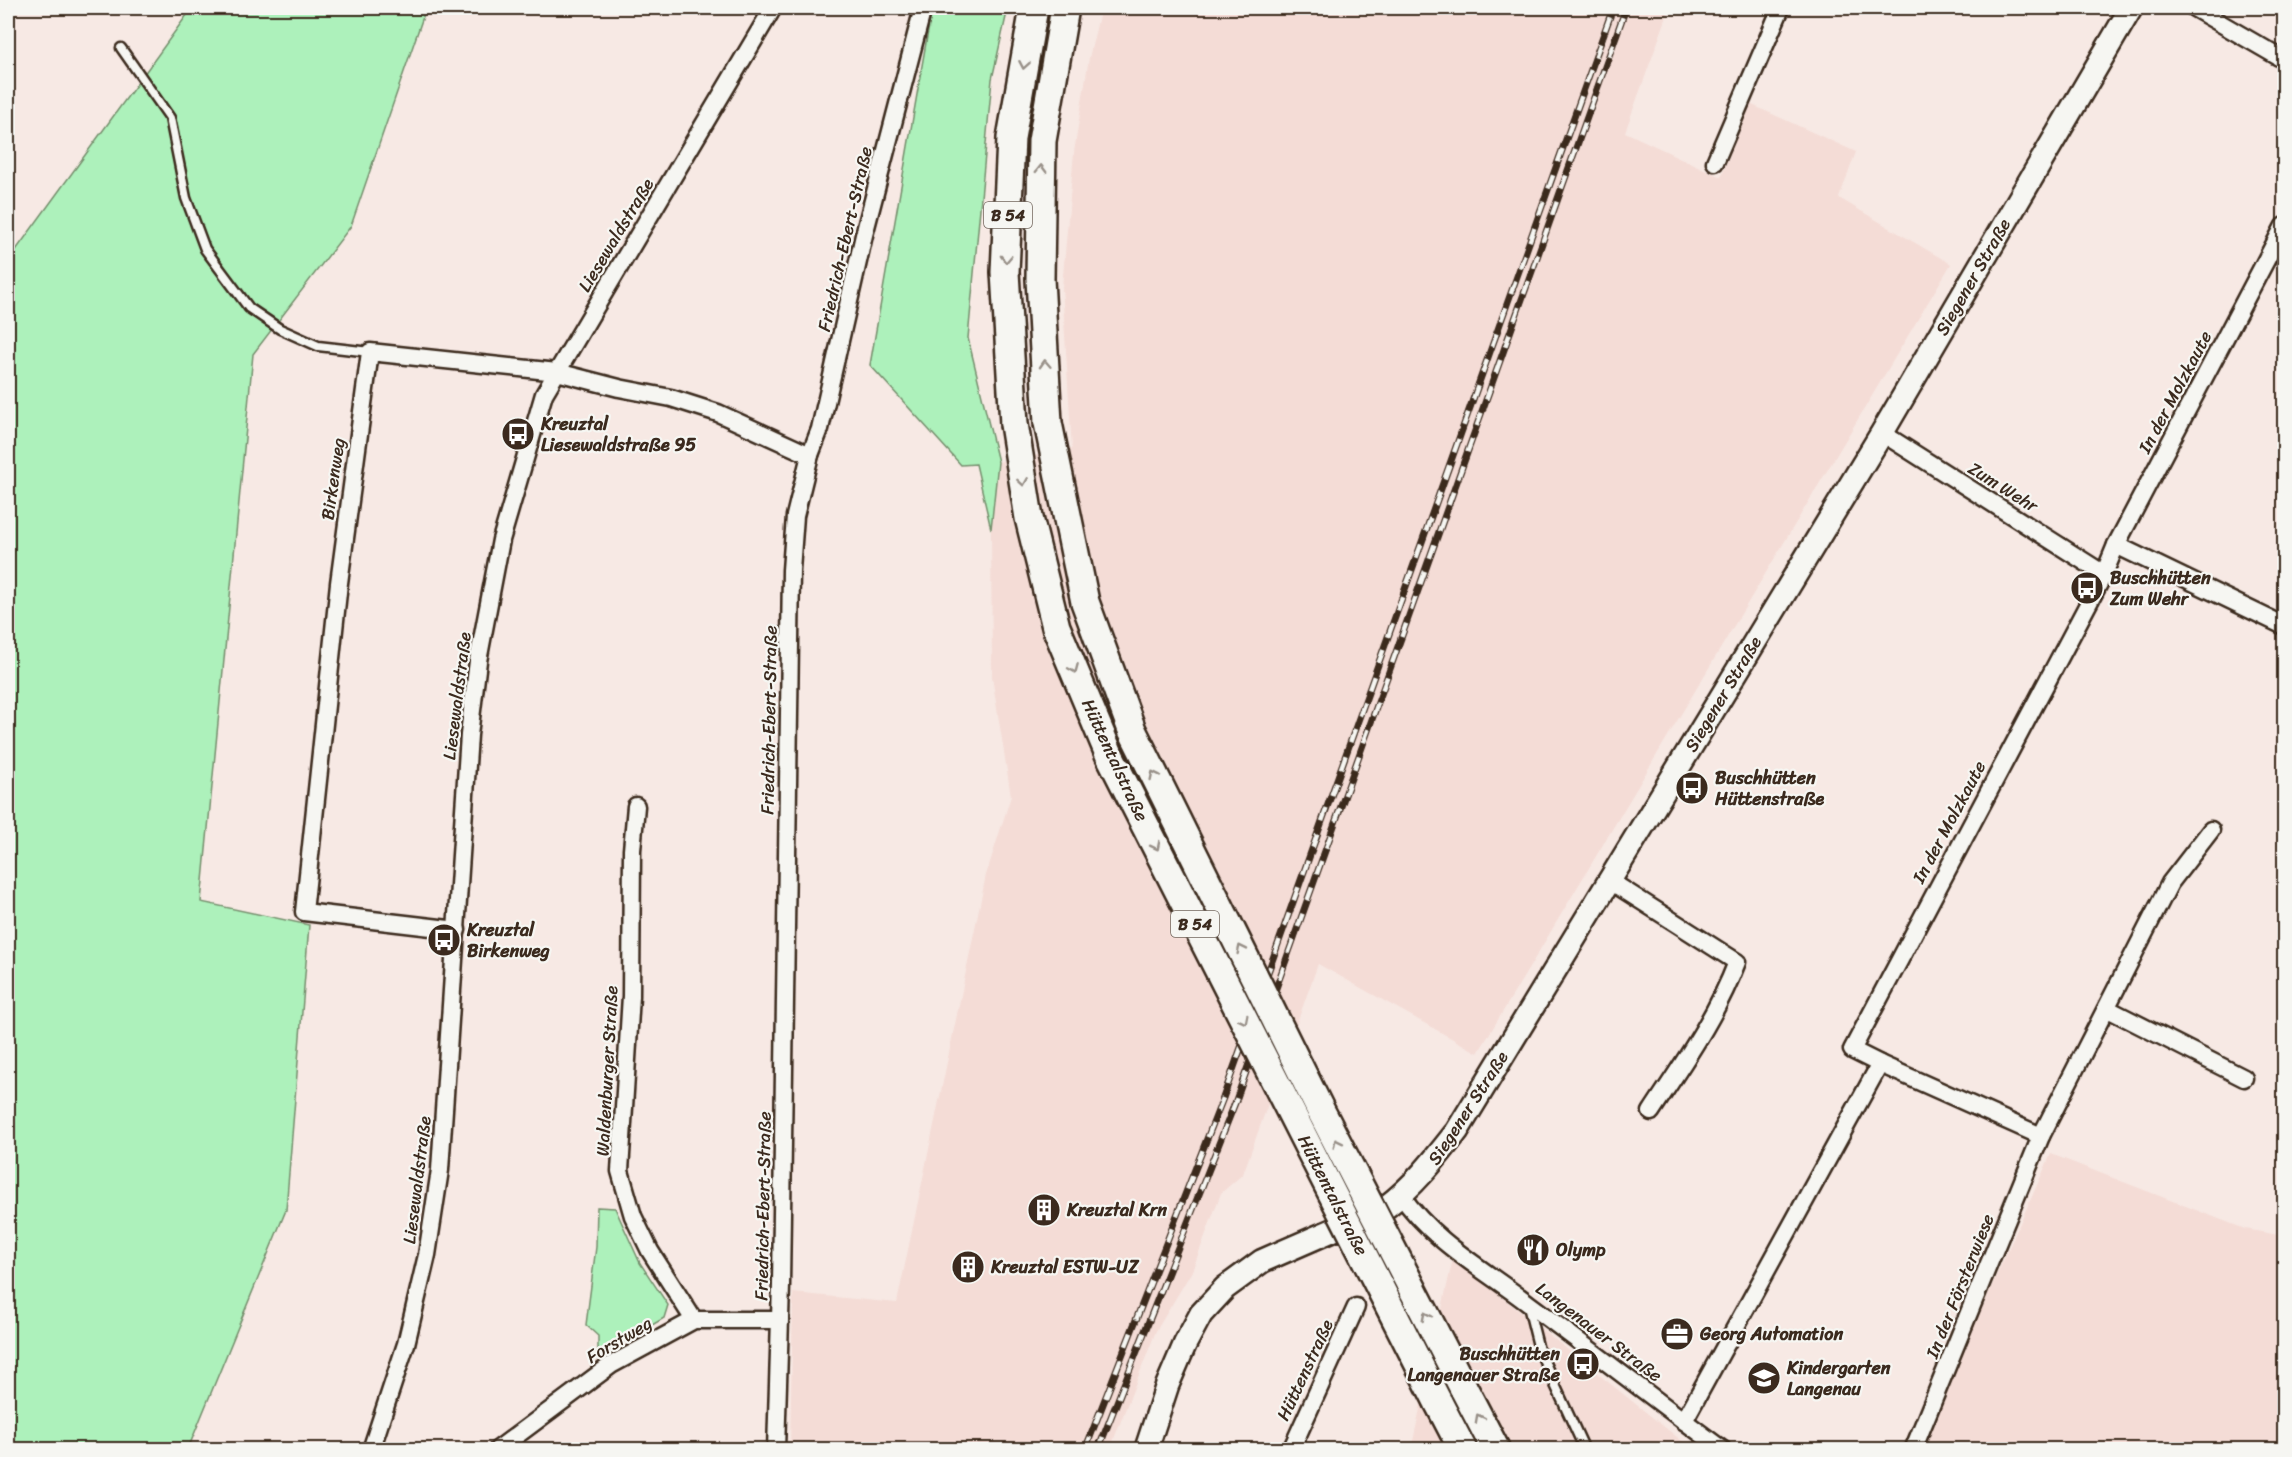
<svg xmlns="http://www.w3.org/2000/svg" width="2292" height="1457" font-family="Sriracha,sans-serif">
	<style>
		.built { fill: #f4dcd6 }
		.green { fill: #adf1bb; stroke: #748e6c; stroke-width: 1.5 }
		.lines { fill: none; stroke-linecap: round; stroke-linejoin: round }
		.service-casing { stroke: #3b2a1e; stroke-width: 13 }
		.minor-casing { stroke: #3b2a1e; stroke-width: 21 }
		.secondary-casing { stroke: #3b2a1e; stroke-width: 27 }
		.trunk-casing { stroke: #3b2a1e; stroke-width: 32 }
		.service { stroke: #f6f6f2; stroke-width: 8 }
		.minor { stroke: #f6f6f2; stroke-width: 16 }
		.secondary { stroke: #f6f6f2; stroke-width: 22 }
		.trunk { stroke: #f6f6f2; stroke-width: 27 }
		.rail-casing { stroke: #3b2a1e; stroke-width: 7 }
		.rail { stroke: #f6f6f2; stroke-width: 4.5; stroke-dasharray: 14; stroke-linecap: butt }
		.trunk-bridge-casing { stroke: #3b2a1e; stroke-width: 32; stroke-linecap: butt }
		.trunk-bridge { stroke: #f6f6f2; stroke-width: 27 }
		.oneway { stroke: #989088 }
		.labels { text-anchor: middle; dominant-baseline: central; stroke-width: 4.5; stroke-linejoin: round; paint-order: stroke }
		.shield { fill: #f6f6f2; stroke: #73675e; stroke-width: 1.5 }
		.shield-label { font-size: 16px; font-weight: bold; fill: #3b2a1e }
		.street-label { font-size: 18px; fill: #3b2a1e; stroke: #f6f6f2 }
		.poi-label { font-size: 18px; font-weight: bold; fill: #3b2a1e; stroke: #f6f6f2; text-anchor: start }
	</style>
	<rect width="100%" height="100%" fill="#f7e9e4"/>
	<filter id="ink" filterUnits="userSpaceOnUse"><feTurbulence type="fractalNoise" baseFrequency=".0167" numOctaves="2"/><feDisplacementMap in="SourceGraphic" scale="12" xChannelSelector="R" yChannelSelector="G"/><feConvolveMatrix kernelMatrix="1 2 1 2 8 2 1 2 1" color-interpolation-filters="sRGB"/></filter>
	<g filter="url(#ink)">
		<g class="built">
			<path d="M1101 8H1670L1625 132 1721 177 1750 104 1856 152 1839 198 1951 264 1478 1053 1318 964 1243 1174 1221 1193 1192 1271 1156 1331 1110 1449 790 1450 793 1293 897 1303 986 875 1011 796 992 677 991 529 998 462 1072 449 1062 287 1074 152 1089 58Z"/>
			<path d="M2051 1154 2245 1229 2284 1236V1449L1918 1450Z"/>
			<path d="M1453 1258 1692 1449 1411 1450Z"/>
		</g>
		<g class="green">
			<path d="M192 8H426L351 226 253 354 201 902 309 925 286 1210 188 1449 8 1450V261Z"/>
			<path d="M932 8H1008L992 79 968 338 998 462 991 529 976 464 961 465 870 365Z"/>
			<path d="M597 1207 615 1208 640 1263 668 1305 664 1318 598 1357V1336L586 1325 596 1247Z"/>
		</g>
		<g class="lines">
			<defs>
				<g id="service">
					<path d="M121 48 170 118 186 198 205 249 249 308 280 329 318 346 370 352"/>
					<path d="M1528 1306 1539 1350 1585 1450"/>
				</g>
				<g id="minor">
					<path d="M2194 8 2284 60"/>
					<path d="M1715 162 1781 8"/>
					<path d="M1882 433 2104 574"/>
					<path d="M2116 545 2284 626"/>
					<path d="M636 806 632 850 631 996 620 1171 633 1216 650 1251 694 1320"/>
					<path d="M1610 881 1737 962C1716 1017 1683 1063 1651 1112"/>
					<path d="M457 930 304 912 339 583 370 352 557 372 619 388 671 398 718 413 810 455"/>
					<path d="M2108 1009 2244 1078"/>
					<path d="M2041 1136 1880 1064 1852 1050 2104 574 2116 545 2284 226"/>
					<path d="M1401 1195C1433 1242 1485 1270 1529 1304 1594 1352 1658 1402 1723 1450"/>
					<path d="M1684 1421 1880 1064"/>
					<path d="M371 1450 406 1344 427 1255 440 1170 469 735 478 661 501 540 544 394 773 8"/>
					<path d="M497 1450 611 1365 694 1320H780"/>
					<path d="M776 1450 781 1285 791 570 795 516 810 455 820 429 864 235 923 8"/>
					<path d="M1291 1450 1356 1307"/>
					<path d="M1913 1450 2041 1136 2170 883 2211 830"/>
				</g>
				<path id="secondary" d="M1146 1450 1167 1386 1185 1344 1201 1314 1225 1288 1262 1261 1386 1207C1415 1185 1435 1159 1457 1131L1882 433 2131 8"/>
				<g id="trunk">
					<path d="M1048 423 1040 279 1042 141 1065 8"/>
					<path d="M1014 424 1005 272 1011 138 1034 8"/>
					<path d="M1463 1387 1496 1450"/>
					<path d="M1438 1402 1463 1450"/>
				</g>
			</defs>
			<use href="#service" class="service-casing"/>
			<use href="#minor" class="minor-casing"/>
			<use href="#secondary" class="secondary-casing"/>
			<use href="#trunk" class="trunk-casing"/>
			<use href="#service" class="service"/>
			<use href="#minor" class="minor"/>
			<use href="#secondary" class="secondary"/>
			<use href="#trunk" class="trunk"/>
			<defs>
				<g id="rail">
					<path d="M1085 1450 1223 1098 1613 8"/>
					<path d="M1098 1450 1235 1103 1626 8"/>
				</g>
			</defs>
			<use href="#rail" class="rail-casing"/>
			<use href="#rail" class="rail"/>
			<defs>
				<g id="trunk-bridge">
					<path d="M1048 423 1085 602 1132 730 1320 1109 1463 1387"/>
					<path d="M1014 424 1029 518 1056 627 1109 754 1438 1402"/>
				</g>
			</defs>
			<use href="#trunk-bridge" class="trunk-bridge-casing"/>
			<use href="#trunk-bridge" class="trunk-bridge"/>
		</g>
		<defs><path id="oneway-chevron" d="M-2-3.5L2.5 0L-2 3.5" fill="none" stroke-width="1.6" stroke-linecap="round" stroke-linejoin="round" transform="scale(1.5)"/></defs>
		<g class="oneway">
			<use href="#oneway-chevron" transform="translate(1024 65) rotate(100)"/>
			<use href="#oneway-chevron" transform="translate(1041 169) rotate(-89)"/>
			<use href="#oneway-chevron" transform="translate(1006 259) rotate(92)"/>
			<use href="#oneway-chevron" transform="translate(1045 364) rotate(-93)"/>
			<use href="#oneway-chevron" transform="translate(1023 482) rotate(81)"/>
			<use href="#oneway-chevron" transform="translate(1074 669) rotate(67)"/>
			<use href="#oneway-chevron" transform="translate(1154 775) rotate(-116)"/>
			<use href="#oneway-chevron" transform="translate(1156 846) rotate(63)"/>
			<use href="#oneway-chevron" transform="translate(1241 949) rotate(-116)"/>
			<use href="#oneway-chevron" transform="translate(1244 1020) rotate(63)"/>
			<use href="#oneway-chevron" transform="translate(1337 1143) rotate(-117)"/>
			<use href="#oneway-chevron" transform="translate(1426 1316) rotate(-117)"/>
			<use href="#oneway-chevron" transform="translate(1479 1418) rotate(-118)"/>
		</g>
	</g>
	<defs>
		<symbol id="bus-disc" viewBox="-11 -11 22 22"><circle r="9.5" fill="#3b2a1e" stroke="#f6f6f2"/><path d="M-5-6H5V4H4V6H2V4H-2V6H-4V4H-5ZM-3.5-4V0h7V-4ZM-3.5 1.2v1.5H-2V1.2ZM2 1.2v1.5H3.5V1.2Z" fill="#fff"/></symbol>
		<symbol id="building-disc" viewBox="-11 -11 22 22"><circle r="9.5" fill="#3b2a1e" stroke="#f6f6f2"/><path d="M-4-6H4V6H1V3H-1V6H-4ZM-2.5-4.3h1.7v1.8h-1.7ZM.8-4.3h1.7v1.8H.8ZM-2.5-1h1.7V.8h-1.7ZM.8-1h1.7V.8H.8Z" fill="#fff"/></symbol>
		<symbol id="restaurant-disc" viewBox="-11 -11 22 22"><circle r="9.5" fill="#3b2a1e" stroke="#f6f6f2"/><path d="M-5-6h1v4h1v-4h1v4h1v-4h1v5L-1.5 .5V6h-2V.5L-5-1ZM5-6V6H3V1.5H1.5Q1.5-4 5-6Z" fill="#fff"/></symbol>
		<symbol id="office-disc" viewBox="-11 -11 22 22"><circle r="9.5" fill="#3b2a1e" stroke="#f6f6f2"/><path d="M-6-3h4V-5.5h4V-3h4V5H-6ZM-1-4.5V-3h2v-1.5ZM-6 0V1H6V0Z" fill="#fff"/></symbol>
		<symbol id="school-disc" viewBox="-11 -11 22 22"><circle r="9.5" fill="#3b2a1e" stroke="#f6f6f2"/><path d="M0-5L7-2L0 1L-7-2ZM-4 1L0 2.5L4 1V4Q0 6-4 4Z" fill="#fff"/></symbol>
	</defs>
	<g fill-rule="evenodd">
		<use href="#bus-disc" x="499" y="415" width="38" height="38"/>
		<use href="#bus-disc" x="2068" y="569" width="38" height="38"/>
		<use href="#bus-disc" x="1673" y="769" width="38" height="38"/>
		<use href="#bus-disc" x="425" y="921" width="38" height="38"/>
		<use href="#building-disc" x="1025" y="1191" width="38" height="38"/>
		<use href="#restaurant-disc" x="1514" y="1231" width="38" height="38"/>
		<use href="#building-disc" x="949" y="1248" width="38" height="38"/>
		<use href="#office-disc" x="1658" y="1315" width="38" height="38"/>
		<use href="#bus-disc" x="1564" y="1345" width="38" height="38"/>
		<use href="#school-disc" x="1745" y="1359" width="38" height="38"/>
	</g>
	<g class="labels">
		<g class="shield">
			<rect x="984" y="202" width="48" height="26" rx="4.5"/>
			<rect x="1171" y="911" width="48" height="26" rx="4.5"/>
		</g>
		<g class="shield-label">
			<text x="1008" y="215">B 54</text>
			<text x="1195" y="924">B 54</text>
		</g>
		<g class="street-label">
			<text transform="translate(616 235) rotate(-59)">Liesewaldstraße</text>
			<text transform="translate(845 239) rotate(-77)">Friedrich-Ebert-Straße</text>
			<text transform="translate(1973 277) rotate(-60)">Siegener Straße</text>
			<text transform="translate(2175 392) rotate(-62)">In der Molzkaute</text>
			<text transform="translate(333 479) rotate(-82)">Birkenweg</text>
			<text transform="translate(2003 487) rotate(32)">Zum Wehr</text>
			<text transform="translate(1723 694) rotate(-59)">Siegener Straße</text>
			<text transform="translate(457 696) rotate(-83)">Liesewaldstraße</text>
			<text transform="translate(769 720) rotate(-89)">Friedrich-Ebert-Straße</text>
			<text transform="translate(1115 760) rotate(65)">Hüttentalstraße</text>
			<text transform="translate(1949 822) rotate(-62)">In der Molzkaute</text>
			<text transform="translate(607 1071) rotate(-87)">Waldenburger Straße</text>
			<text transform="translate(1468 1108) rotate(-57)">Siegener Straße</text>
			<text transform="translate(417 1180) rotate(-83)">Liesewaldstraße</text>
			<text transform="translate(1333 1195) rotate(63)">Hüttentalstraße</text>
			<text transform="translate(763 1206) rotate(-89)">Friedrich-Ebert-Straße</text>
			<text transform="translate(1960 1286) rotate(-68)">In der Försterwiese</text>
			<text transform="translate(1599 1332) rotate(37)">Langenauer Straße</text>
			<text transform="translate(619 1340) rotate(-31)">Forstweg</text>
			<text transform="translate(1305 1370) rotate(-65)">Hüttenstraße</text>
		</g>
		<g class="poi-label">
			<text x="541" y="424">Kreuztal<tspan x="541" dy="21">Liesewaldstraße 95</tspan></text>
			<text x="2110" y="578">Buschhütten<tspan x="2110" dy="21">Zum Wehr</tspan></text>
			<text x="1715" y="778">Buschhütten<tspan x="1715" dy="21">Hüttenstraße</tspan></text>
			<text x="467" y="930">Kreuztal<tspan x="467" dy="21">Birkenweg</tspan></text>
			<text x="1067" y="1210">Kreuztal Krn</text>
			<text x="1556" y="1250">Olymp</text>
			<text x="991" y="1267">Kreuztal ESTW-UZ</text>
			<text x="1700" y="1334">Georg Automation</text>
			<text x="1560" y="1354" text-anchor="end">Buschhütten<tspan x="1560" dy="21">Langenauer Straße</tspan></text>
			<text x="1787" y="1368">Kindergarten<tspan x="1787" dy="21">Langenau</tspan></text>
		</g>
	</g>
	<rect width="2292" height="1457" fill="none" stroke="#f6f6f2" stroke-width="30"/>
	<rect x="15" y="15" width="2262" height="1427" fill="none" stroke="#3b2a1e" stroke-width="2" filter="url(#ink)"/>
</svg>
